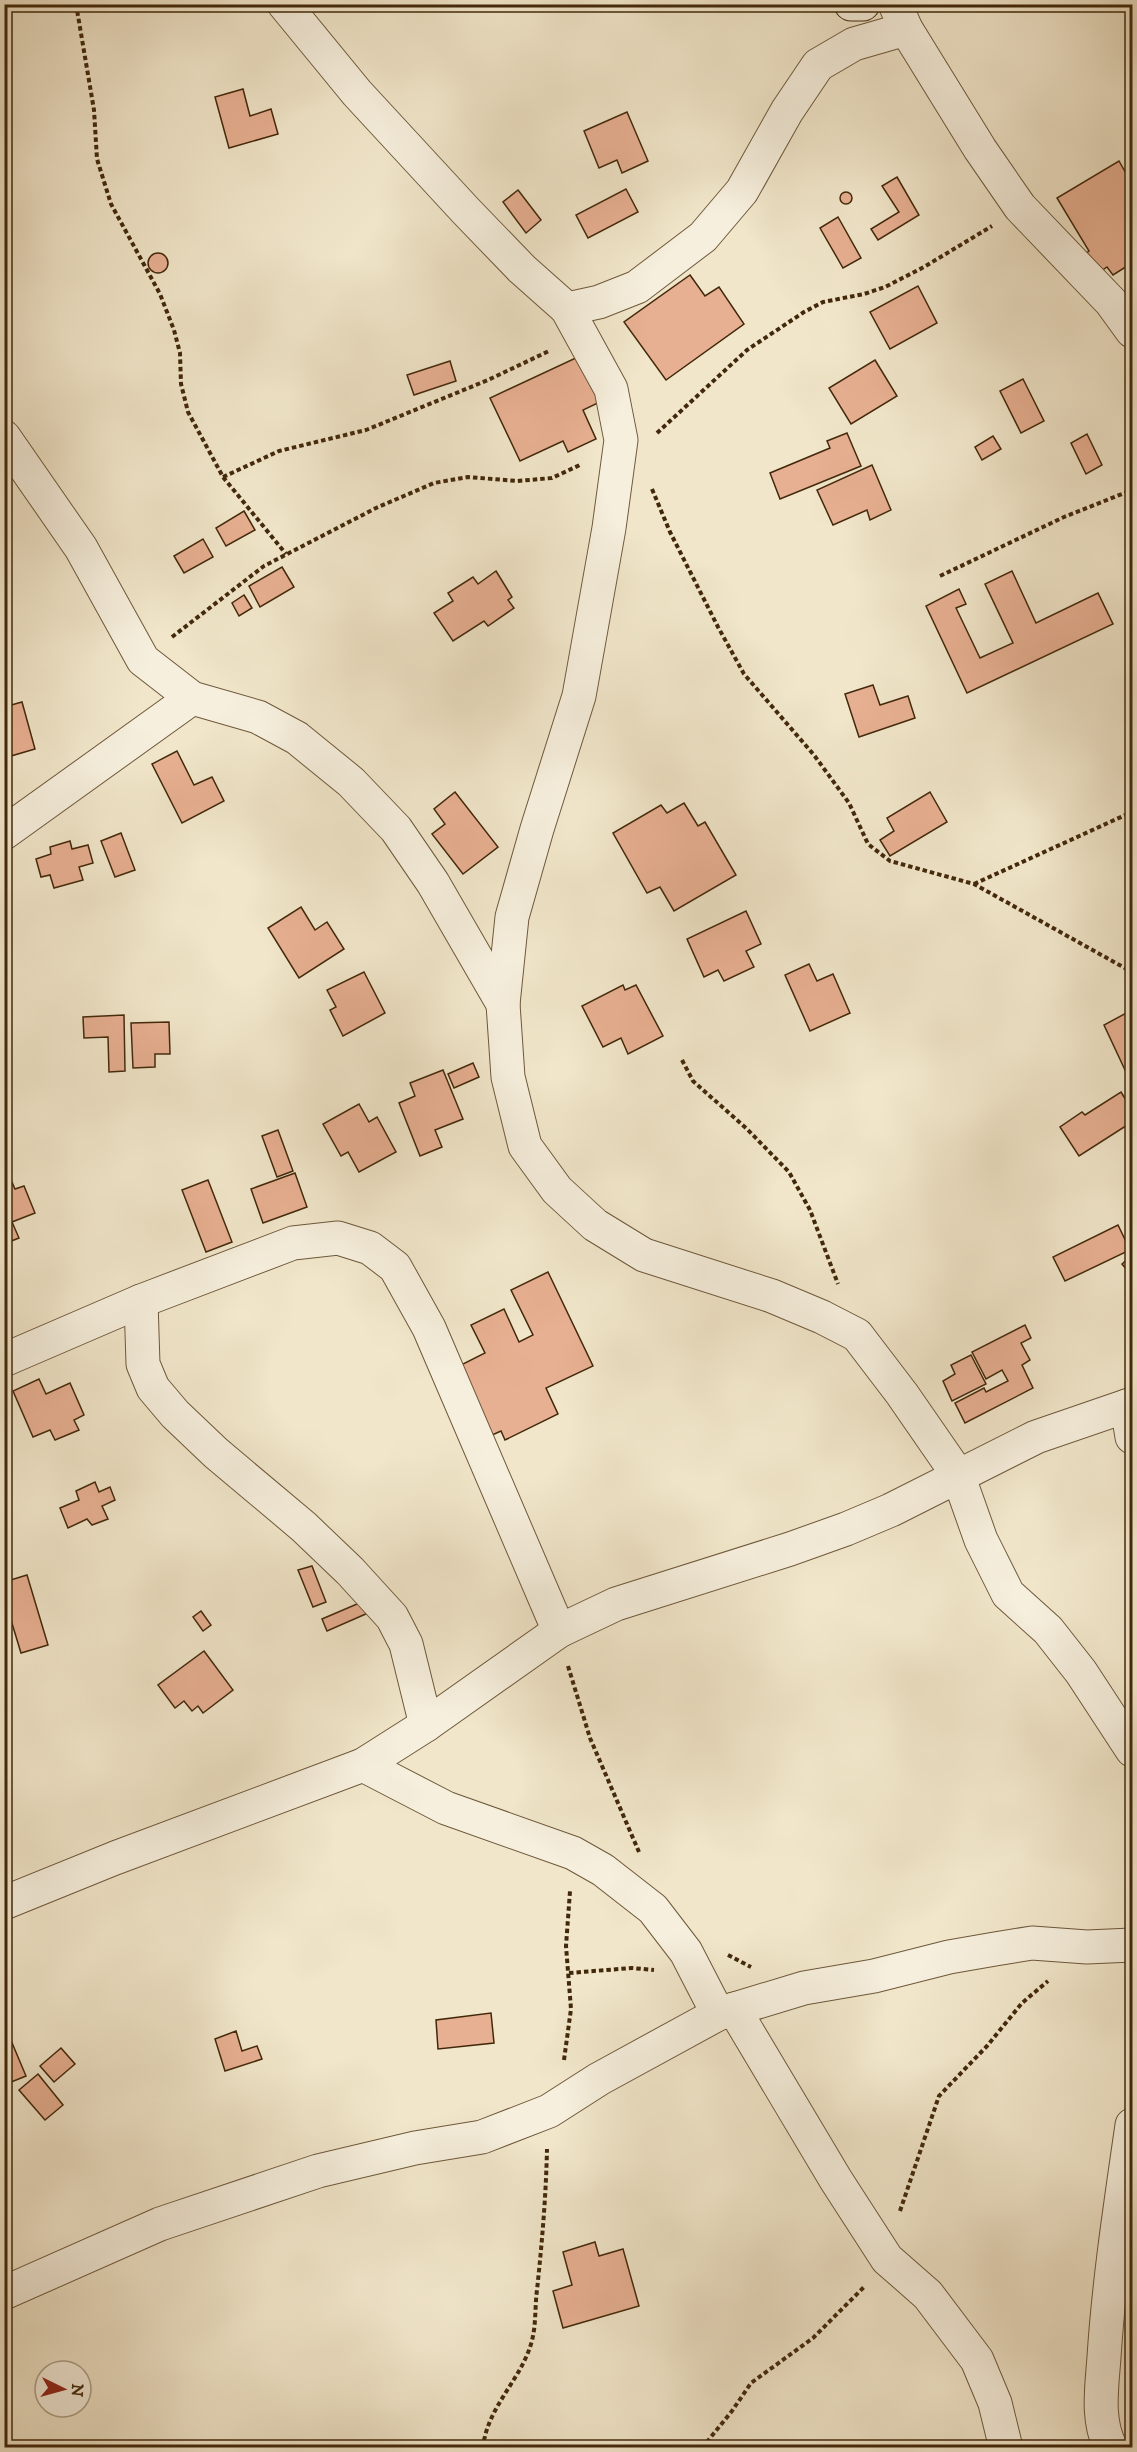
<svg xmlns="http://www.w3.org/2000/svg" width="1137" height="2452" font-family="'IM FELL DW Pica',serif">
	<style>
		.building { fill: #e8b092; stroke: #42280a; stroke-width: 1.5 }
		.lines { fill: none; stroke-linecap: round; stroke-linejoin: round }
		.street-casing { stroke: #6e583a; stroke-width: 35 }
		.secondary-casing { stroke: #42280a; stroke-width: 35 }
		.path { stroke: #42280a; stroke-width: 4; stroke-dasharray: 4.5 3; stroke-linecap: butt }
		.street { stroke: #f6efdd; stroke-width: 33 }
		.secondary { stroke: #f6efdd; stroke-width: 33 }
	</style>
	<rect width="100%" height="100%" fill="#f1e6ca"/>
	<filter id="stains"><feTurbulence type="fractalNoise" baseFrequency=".00333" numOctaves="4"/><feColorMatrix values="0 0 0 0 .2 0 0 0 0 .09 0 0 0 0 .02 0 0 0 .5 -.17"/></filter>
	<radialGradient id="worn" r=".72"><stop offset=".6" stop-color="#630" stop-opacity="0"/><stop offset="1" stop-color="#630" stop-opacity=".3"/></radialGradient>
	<g class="building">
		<path d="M243 89 250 116 271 109 278 134 229 148 215 97Z"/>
		<path d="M627 112 648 161 622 173 617 160 599 168 584 131Z"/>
		<path d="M1119 161 1132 184V263L1113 275 1107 267 1094 276 1082 256 1089 251 1057 198Z"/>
		<path d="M897 177 919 215 878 240 871 229 899 212 882 186Z"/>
		<path d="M626 189 638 212 588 238 576 215Z"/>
		<path d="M518 190 541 220 526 233 503 202Z"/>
		<circle cx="846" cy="198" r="6"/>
		<path d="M838 217 861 258 843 268 820 228Z"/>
		<circle cx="158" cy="263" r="10"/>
		<path d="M690 275 705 296 719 287 744 324 666 380 624 322Z"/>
		<path d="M918 286 937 323 890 349 870 312Z"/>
		<path d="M580 356 602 401 583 410 596 439 568 452 563 441 520 461 490 398Z"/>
		<path d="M875 360 897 396 851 424 829 388Z"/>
		<path d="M450 361 456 381 414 395 407 375Z"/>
		<path d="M1023 379 1044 421 1021 433 1000 391Z"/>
		<path d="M847 433 861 466 780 499 770 473 830 448 827 441Z"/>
		<path d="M1087 434 1102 465 1086 474 1071 443Z"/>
		<path d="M993 436 1001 449 982 460 975 447Z"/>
		<path d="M872 465 891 510 870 520 867 510 833 525 817 490Z"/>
		<path d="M244 511 255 530 226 546 216 528Z"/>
		<path d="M203 539 213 557 184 573 174 556Z"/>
		<path d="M282 567 294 587 260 607 249 586Z"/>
		<path d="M496 571 512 597 508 600 514 608 488 626 484 621 453 641 434 613 453 601 448 593 473 577 478 584Z"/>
		<path d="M1012 571 1036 623 1098 593 1113 624 967 693 926 606 959 589 966 604 956 608 980 658 1013 643 985 584Z"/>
		<path d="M244 595 252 608 239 616 232 603Z"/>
		<path d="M873 685 880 705 908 696 915 718 859 737 845 694Z"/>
		<path d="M22 702 35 749 11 756 4 734V707Z"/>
		<path d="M177 751 194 785 212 777 224 801 182 823 152 764Z"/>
		<path d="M455 792 498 847 463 874 432 834 445 824 434 809Z"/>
		<path d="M930 792 947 822 890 856 880 840 894 831 887 818Z"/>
		<path d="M684 803 698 826 705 822 736 875 674 911 660 887 647 893 613 833 661 805 667 813Z"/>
		<path d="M121 833 135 870 115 877 101 841Z"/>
		<path d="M70 841 72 849 88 845 93 863 79 867 83 880 54 888 50 875 41 877 36 859 51 854 50 847Z"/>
		<path d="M301 907 315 930 327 922 344 949 299 978 268 928Z"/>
		<path d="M746 911 761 944 746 951 754 967 724 981 718 970 704 977 687 939Z"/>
		<path d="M809 964 817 981 833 974 850 1013 810 1031 785 975Z"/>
		<path d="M364 972 385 1013 343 1036 330 1010 336 1007 327 990Z"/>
		<path d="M623 985 625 990 636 985 663 1036 628 1054 621 1038 603 1047 582 1006Z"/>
		<path d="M1132 1010V1085L1104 1025Z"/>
		<path d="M124 1015 125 1071 109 1072 108 1037 84 1038 83 1017Z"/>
		<path d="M169 1022 170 1054H155V1067L133 1068 131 1023Z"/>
		<path d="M473 1063 479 1077 454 1088 448 1074Z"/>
		<path d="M443 1070 463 1119 435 1130 442 1147 420 1156 399 1103 415 1096 410 1083Z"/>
		<path d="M1121 1092 1132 1110V1122L1079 1156 1060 1127 1082 1112 1085 1115Z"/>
		<path d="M359 1104 369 1122 377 1117 396 1152 359 1172 348 1152 341 1156 323 1124Z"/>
		<path d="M278 1130 293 1171 277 1177 262 1136Z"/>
		<path d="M8 1173 15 1189 24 1186 35 1213 12 1222 19 1238 4 1244V1174Z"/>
		<path d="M295 1173 307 1207 263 1223 251 1189Z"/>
		<path d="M208 1180 232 1242 206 1252 182 1190Z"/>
		<path d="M1118 1225 1130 1250 1065 1281 1053 1257Z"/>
		<path d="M1132 1255V1276L1122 1264Z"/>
		<path d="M548 1272 593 1366 546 1388 558 1414 505 1440 501 1431 490 1436 457 1367 485 1353 471 1325 504 1309 519 1342 533 1335 511 1290Z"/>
		<path d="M1025 1325 1031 1338 1021 1343 1030 1360 1022 1365 1033 1388 965 1423 955 1403 984 1388 986 1392 1008 1381 1002 1370 986 1379 972 1352Z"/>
		<path d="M971 1355 986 1384 952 1401 943 1381 955 1374 951 1365Z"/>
		<path d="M39 1379 46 1394 70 1383 84 1415 74 1420 79 1430 55 1440 50 1430 33 1437 13 1391Z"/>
		<path d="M95 1482 99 1492 110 1487 115 1500 102 1506 108 1519 92 1525 87 1519 68 1528 60 1508 79 1500 76 1491Z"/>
		<path d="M312 1566 326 1602 313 1607 298 1570Z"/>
		<path d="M27 1575 48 1645 21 1653 4 1597V1582Z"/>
		<path d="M364 1601 368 1613 327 1631 322 1619Z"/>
		<path d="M201 1611 211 1625 203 1631 193 1617Z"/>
		<path d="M204 1651 233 1690 203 1713 198 1706 192 1711 184 1701 175 1708 158 1685Z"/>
		<path d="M491 2013 494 2043 438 2049 436 2020Z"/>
		<path d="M236 2031 242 2051 257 2046 262 2059 225 2071 215 2039Z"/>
		<path d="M10 2038 26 2076 4 2085V2041Z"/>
		<path d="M61 2048 75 2064 54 2082 40 2066Z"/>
		<path d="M38 2074 63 2105 45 2120 19 2090Z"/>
		<path d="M595 2242 599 2256 623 2249 639 2306 563 2328 553 2291 572 2285 563 2252Z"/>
	</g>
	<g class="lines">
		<defs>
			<g id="street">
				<path d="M284 4 357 93 466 211 522 269 567 309 611 389 621 440 609 528 579 696 537 829 512 917 503 1004 508 1077 525 1146 557 1190 595 1225 644 1255 772 1296 822 1317 857 1335 902 1394 958 1475 981 1540 1008 1594 1048 1630 1081 1672 1132 1750"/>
				<path d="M895 4 906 29 980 149 1020 207 1111 302 1132 331"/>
				<path d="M567 309 599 302 637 287 703 237 742 191 787 111 818 65 854 44 906 29"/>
				<path d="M4 437 81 548 143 660 192 698 258 717 297 738 351 782 396 829 433 883 503 1004"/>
				<path d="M4 833 192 698"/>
				<path d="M141 1301 143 1364 153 1388 175 1414 216 1453 304 1527 350 1571 392 1617 406 1644 426 1725"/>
				<path d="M4 1360 141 1301 293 1243 338 1238 370 1248 395 1267 429 1328 559 1631"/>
				<path d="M1127 1406 1132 1437"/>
				<path d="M363 1765 446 1808 573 1853 603 1870 653 1909 686 1952 718 2014"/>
				<path d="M4 1903 115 1858 363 1765 426 1725 559 1631 616 1604 790 1549 846 1529 891 1510 1036 1437 1132 1404"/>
				<path d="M734 2009 836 2180 887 2259 928 2295 977 2360 995 2403 1006 2448"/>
				<path d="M4 2293 160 2224 318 2171 415 2148 482 2137 549 2111 599 2079 718 2014 804 1988 874 1976 949 1957 995 1949 1032 1943 1087 1947 1132 1945"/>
				<path d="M1111 2448C1096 2421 1102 2386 1104 2357 1109 2279 1121 2202 1132 2125"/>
			</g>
			<path id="secondary" d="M851 4H863"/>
		</defs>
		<use href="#street" class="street-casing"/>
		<use href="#secondary" class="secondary-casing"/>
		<g class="path">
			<path d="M76 4 94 110 97 159 111 204 160 294 174 330 180 353 181 384 188 412 223 477 286 554"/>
			<path d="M657 433 747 350 804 312 823 302 864 294 885 287 924 267 992 226"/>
			<path d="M223 477 279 451 366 430 488 380 549 351"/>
			<path d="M652 489 670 532 718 627 744 674 814 755 849 803 868 844 890 861 974 884 1132 972"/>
			<path d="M940 576 1064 517 1132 490"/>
			<path d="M172 637 264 566 376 508 434 483 468 477 517 481 552 478 582 464"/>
			<path d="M974 884 1132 812"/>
			<path d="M682 1060 693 1081 747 1129 789 1172 810 1210 838 1284"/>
			<path d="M568 1666 590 1738 639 1852"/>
			<path d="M728 1955 751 1967"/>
			<path d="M569 1973 632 1968 654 1970"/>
			<path d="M564 2060 571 2009 566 1946 570 1891"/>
			<path d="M900 2211 939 2096 987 2046 1022 2003 1048 1981"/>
			<path d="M483 2448C487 2405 525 2377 533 2336 536 2321 535 2305 537 2290 542 2243 546 2196 547 2149"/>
			<path d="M702 2448 732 2411 751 2383 813 2338 864 2287"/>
		</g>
		<use href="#street" class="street"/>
		<use href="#secondary" class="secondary"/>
	</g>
	<rect width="1137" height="2452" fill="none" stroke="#f1e6ca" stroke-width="24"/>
	<rect x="6" y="6" width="1125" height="2440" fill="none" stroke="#42280a" stroke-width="3"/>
	<rect x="12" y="12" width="1113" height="2428" fill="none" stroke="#42280a" stroke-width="1.5"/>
	<g transform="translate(63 2389) rotate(95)"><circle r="28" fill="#f6efdd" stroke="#ae9f89" stroke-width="1.5"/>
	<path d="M0-4.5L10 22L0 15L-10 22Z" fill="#8f2418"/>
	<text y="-9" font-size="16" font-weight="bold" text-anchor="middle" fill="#42280a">N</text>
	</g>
	<rect width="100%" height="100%" filter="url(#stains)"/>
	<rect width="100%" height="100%" fill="url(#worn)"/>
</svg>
